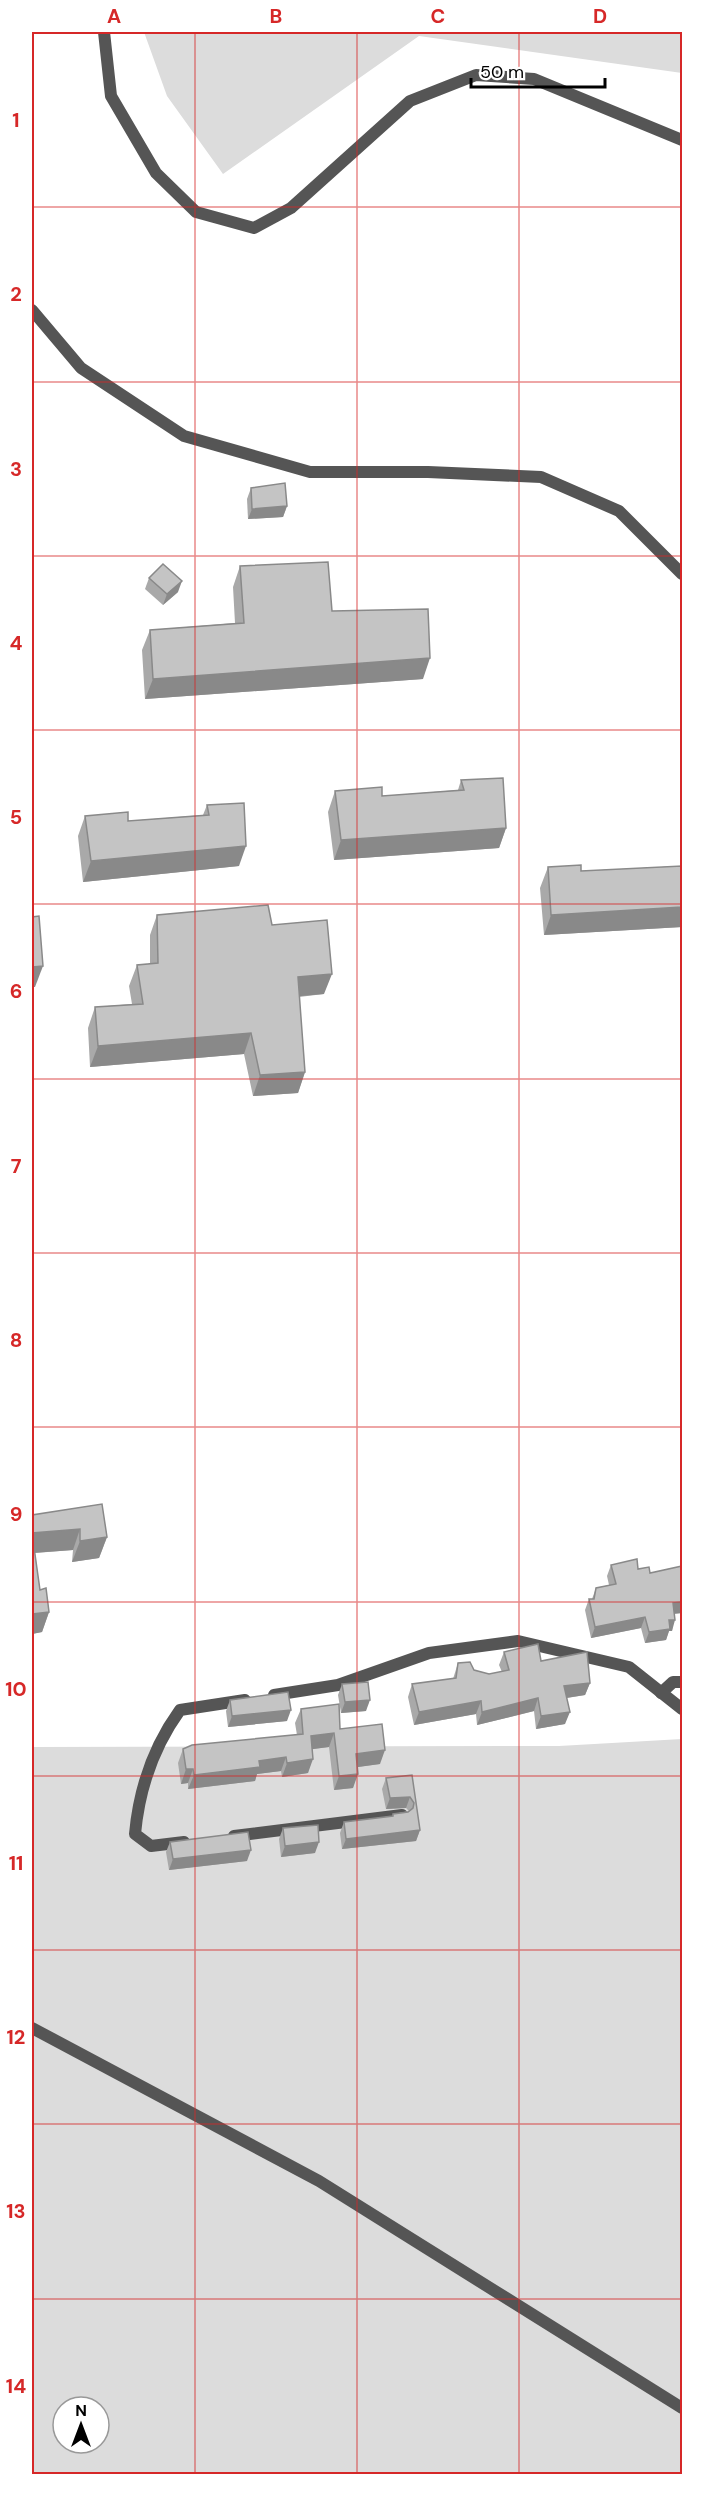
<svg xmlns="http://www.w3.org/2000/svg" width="714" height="2506" font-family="'DM Sans',sans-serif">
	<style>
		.green { fill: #dcdcdc; fill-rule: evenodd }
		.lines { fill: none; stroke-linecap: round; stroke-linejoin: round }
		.minor { stroke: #555; stroke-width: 12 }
		.wall { fill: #a9a9a9 }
		.shaded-wall { fill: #898989 }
		.building { fill: #c4c4c4; stroke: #898989; stroke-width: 1.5 }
		.grid { fill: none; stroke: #d62828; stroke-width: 1.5; stroke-opacity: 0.55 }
		.neatline { fill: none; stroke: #d62828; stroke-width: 2 }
		.grid-label { font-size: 20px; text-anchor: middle; font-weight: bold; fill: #d62828 }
	</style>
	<rect width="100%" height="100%" fill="#fff"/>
	<g class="green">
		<path d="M144 32H682V73L419 36 223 174 167 96Z"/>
		<path d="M682 1739V2474H32V1747L559 1746ZM63 2407H99V2443H63Z"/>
	</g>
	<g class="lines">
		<g class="minor">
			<path d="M104 32 111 96 156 173 196 212 254 228 291 208 410 101 476 75 534 79 682 140"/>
			<path d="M32 310 81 368 184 436 310 472H428L541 477 619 511 682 574"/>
			<path d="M661 1693 673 1682H682"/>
			<path d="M274 1695 338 1685 429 1653 518 1641 629 1667 682 1709"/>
			<path d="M234 1836 402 1815"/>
			<path d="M184 1842 151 1846 135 1834C139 1790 154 1746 180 1710L245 1700"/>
			<path d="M32 2028 319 2181 682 2408"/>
		</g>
	</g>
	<g class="wall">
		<path d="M251 488 287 506 283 517 248 519 247 499Z"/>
		<path d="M240 566 332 611 423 679 145 699 142 650 150 630 235 623 233 587Z"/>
		<path d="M149 578 178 592 163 605 145 589Z"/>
		<path d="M461 780 506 828 499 848 334 860 328 812 335 791 382 796 458 790Z"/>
		<path d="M207 805 239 866 83 882 78 836 85 816 128 821 203 815Z"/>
		<path d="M682 861V927L544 935 540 888 548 867 581 871 681 866Z"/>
		<path d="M157 915 272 925 324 994 299 997 305 1072 298 1093 253 1096 244 1054 90 1067 88 1028 95 1007 132 1004 129 986 137 965 150 964V935Z"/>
		<path d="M102 1504 107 1537 99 1558 72 1562 73 1550 35 1553 40 1590 46 1588 49 1612 42 1632 32 1634V1515Z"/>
		<path d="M611 1565 638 1569 650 1573 682 1566V1613L674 1614 672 1631H669L666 1640 645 1643 641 1628 591 1638 585 1610 589 1599H592L596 1588 609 1585 607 1576Z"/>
		<path d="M504 1652 541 1661 590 1683 585 1695 567 1698 565 1724 536 1729 534 1711 477 1725 476 1714 414 1725 408 1697 412 1684 453 1679 458 1663 474 1670 489 1674 502 1672 499 1665Z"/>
		<path d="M342 1684 366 1711 341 1713 338 1695Z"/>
		<path d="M230 1700 287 1721 228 1727 226 1711Z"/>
		<path d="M301 1709 340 1729 380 1764 357 1767 353 1788 334 1790 329 1747 312 1749 308 1773 282 1777 281 1771 257 1774 255 1781 188 1789V1783L181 1784 178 1763 183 1749 297 1735 295 1723Z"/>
		<path d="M412 1775 420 1830 416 1841 342 1849 340 1833 344 1822 392 1816 393 1814 409 1811 406 1808 386 1809 382 1789 386 1778Z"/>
		<path d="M283 1828 315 1853 281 1857 279 1839Z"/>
		<path d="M170 1842 247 1861 169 1870 166 1852Z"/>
	</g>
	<g class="shaded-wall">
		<path d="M287 506 283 517 248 519 252 509Z"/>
		<path d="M182 581 178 592 163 605 167 594Z"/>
		<path d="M430 658 423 679 145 699 153 679Z"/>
		<path d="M506 828 499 848 334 860 341 840Z"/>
		<path d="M246 846 239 866 83 882 91 861Z"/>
		<path d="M682 907V927L544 935 551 915Z"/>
		<path d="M43 966 35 987H32V967Z"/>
		<path d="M332 974 324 994 290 997 298 977Z"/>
		<path d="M251 1033 244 1054 90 1067 98 1046Z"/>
		<path d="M305 1072 298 1093 253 1096 260 1075Z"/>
		<path d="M80 1529 73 1550 32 1553V1533Z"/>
		<path d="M107 1537 99 1558 72 1562 80 1541Z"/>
		<path d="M682 1602V1613L669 1614 673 1603Z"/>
		<path d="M49 1612 42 1632 32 1634V1614Z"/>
		<path d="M645 1617 641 1628 591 1638 595 1627Z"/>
		<path d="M669 1620H675L672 1631H669L666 1640 645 1643 649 1632Z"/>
		<path d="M590 1683 585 1695 559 1699 564 1686Z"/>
		<path d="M538 1698 534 1711 477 1725 482 1712Z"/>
		<path d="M370 1700 366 1711 341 1713 345 1702Z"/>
		<path d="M481 1701 476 1714 414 1725 419 1712Z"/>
		<path d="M291 1710 287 1721 228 1727 232 1716Z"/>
		<path d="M570 1712 565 1724 536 1729 541 1716Z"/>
		<path d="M334 1733 329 1747 306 1750 311 1736Z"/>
		<path d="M385 1750 380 1764 351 1768 356 1754Z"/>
		<path d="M286 1757 281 1771 257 1774 255 1781 188 1789 194 1775 259 1761Z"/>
		<path d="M313 1759 308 1773 282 1777 287 1763Z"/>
		<path d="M186 1769H193L188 1783 181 1784Z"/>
		<path d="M358 1774 353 1788 334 1790 339 1776Z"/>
		<path d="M410 1797 406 1808 386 1809 390 1798Z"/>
		<path d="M420 1830 416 1841 342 1849 346 1839Z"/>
		<path d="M319 1842 315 1853 281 1857 285 1846Z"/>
		<path d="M251 1850 247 1861 169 1870 173 1859Z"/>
	</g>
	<g class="building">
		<path d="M285 483 287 506 252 509 251 488Z"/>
		<path d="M328 562 332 611 428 609 430 658 153 679 150 630 244 623 240 566Z"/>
		<path d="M163 564 182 581 167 594 149 578Z"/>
		<path d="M503 778 506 828 341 840 335 791 382 787V796L464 790 461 780Z"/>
		<path d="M244 803 246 846 91 861 85 816 128 812V821L209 815 207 805Z"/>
		<path d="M581 865V871L682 866V907L551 915 548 867Z"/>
		<path d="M268 905 272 925 327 920 332 974 298 977 305 1072 260 1075 251 1033 98 1046 95 1007 143 1004 137 965 158 963 157 915Z"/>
		<path d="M39 916 43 966 32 967V917Z"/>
		<path d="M102 1504 107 1537 80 1541V1529L32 1533 40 1590 46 1588 49 1612 32 1614V1515Z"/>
		<path d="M637 1559 638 1569 649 1567 650 1573 682 1566V1602L673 1603 675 1620H669L670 1629 649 1632 645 1617 595 1627 589 1599H594L596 1588 616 1584 611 1565Z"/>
		<path d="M538 1644 541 1661 587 1652 590 1683 564 1686 570 1712 541 1716 538 1698 482 1712 481 1701 419 1712 412 1684 456 1678 458 1663 470 1662 474 1670 489 1674 509 1670 504 1652Z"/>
		<path d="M368 1682 370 1700 345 1702 342 1684Z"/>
		<path d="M288 1692 291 1710 232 1716 230 1700Z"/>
		<path d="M339 1704 340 1729 382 1724 385 1750 356 1754 358 1774 339 1776 334 1733 311 1736 313 1759 287 1763 286 1757 259 1761 260 1767 194 1775 193 1769H186L183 1749 192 1745 303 1734 301 1709Z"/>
		<path d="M412 1775 420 1830 346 1839 344 1822 393 1816V1814L408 1812 413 1808 414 1803 410 1797 390 1798 386 1778Z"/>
		<path d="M318 1825 319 1842 285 1846 283 1828Z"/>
		<path d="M248 1832 251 1850 173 1859 170 1842Z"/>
	</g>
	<path class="grid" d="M195 32V2474M357 32V2474M519 32V2474M32 207H682M32 382H682M32 556H682M32 730H682M32 904H682M32 1079H682M32 1253H682M32 1427H682M32 1602H682M32 1776H682M32 1950H682M32 2124H682M32 2299H682"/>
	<rect width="714" height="2506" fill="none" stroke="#ffffff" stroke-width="66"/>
	<g transform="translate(81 2425)"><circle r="28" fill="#ffffff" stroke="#999999" stroke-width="1.5"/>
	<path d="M0-4.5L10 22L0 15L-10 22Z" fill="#000000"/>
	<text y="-9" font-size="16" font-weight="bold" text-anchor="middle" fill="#000000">N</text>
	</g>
	<path d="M471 78v9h134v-9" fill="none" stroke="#000000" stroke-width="3"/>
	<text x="480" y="78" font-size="18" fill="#000000" stroke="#ffffff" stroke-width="4.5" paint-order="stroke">50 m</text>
	<rect x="33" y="33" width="648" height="2440" class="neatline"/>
	<g class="grid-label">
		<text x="114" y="23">A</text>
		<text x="276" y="23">B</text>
		<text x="438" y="23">C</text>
		<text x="600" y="23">D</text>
		<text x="16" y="127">1</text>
		<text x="16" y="301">2</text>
		<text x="16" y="476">3</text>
		<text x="16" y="650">4</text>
		<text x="16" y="824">5</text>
		<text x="16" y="998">6</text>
		<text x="16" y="1173">7</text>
		<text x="16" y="1347">8</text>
		<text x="16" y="1521">9</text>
		<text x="16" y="1696">10</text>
		<text x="16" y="1870">11</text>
		<text x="16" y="2044">12</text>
		<text x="16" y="2218">13</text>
		<text x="16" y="2393">14</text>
	</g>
</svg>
